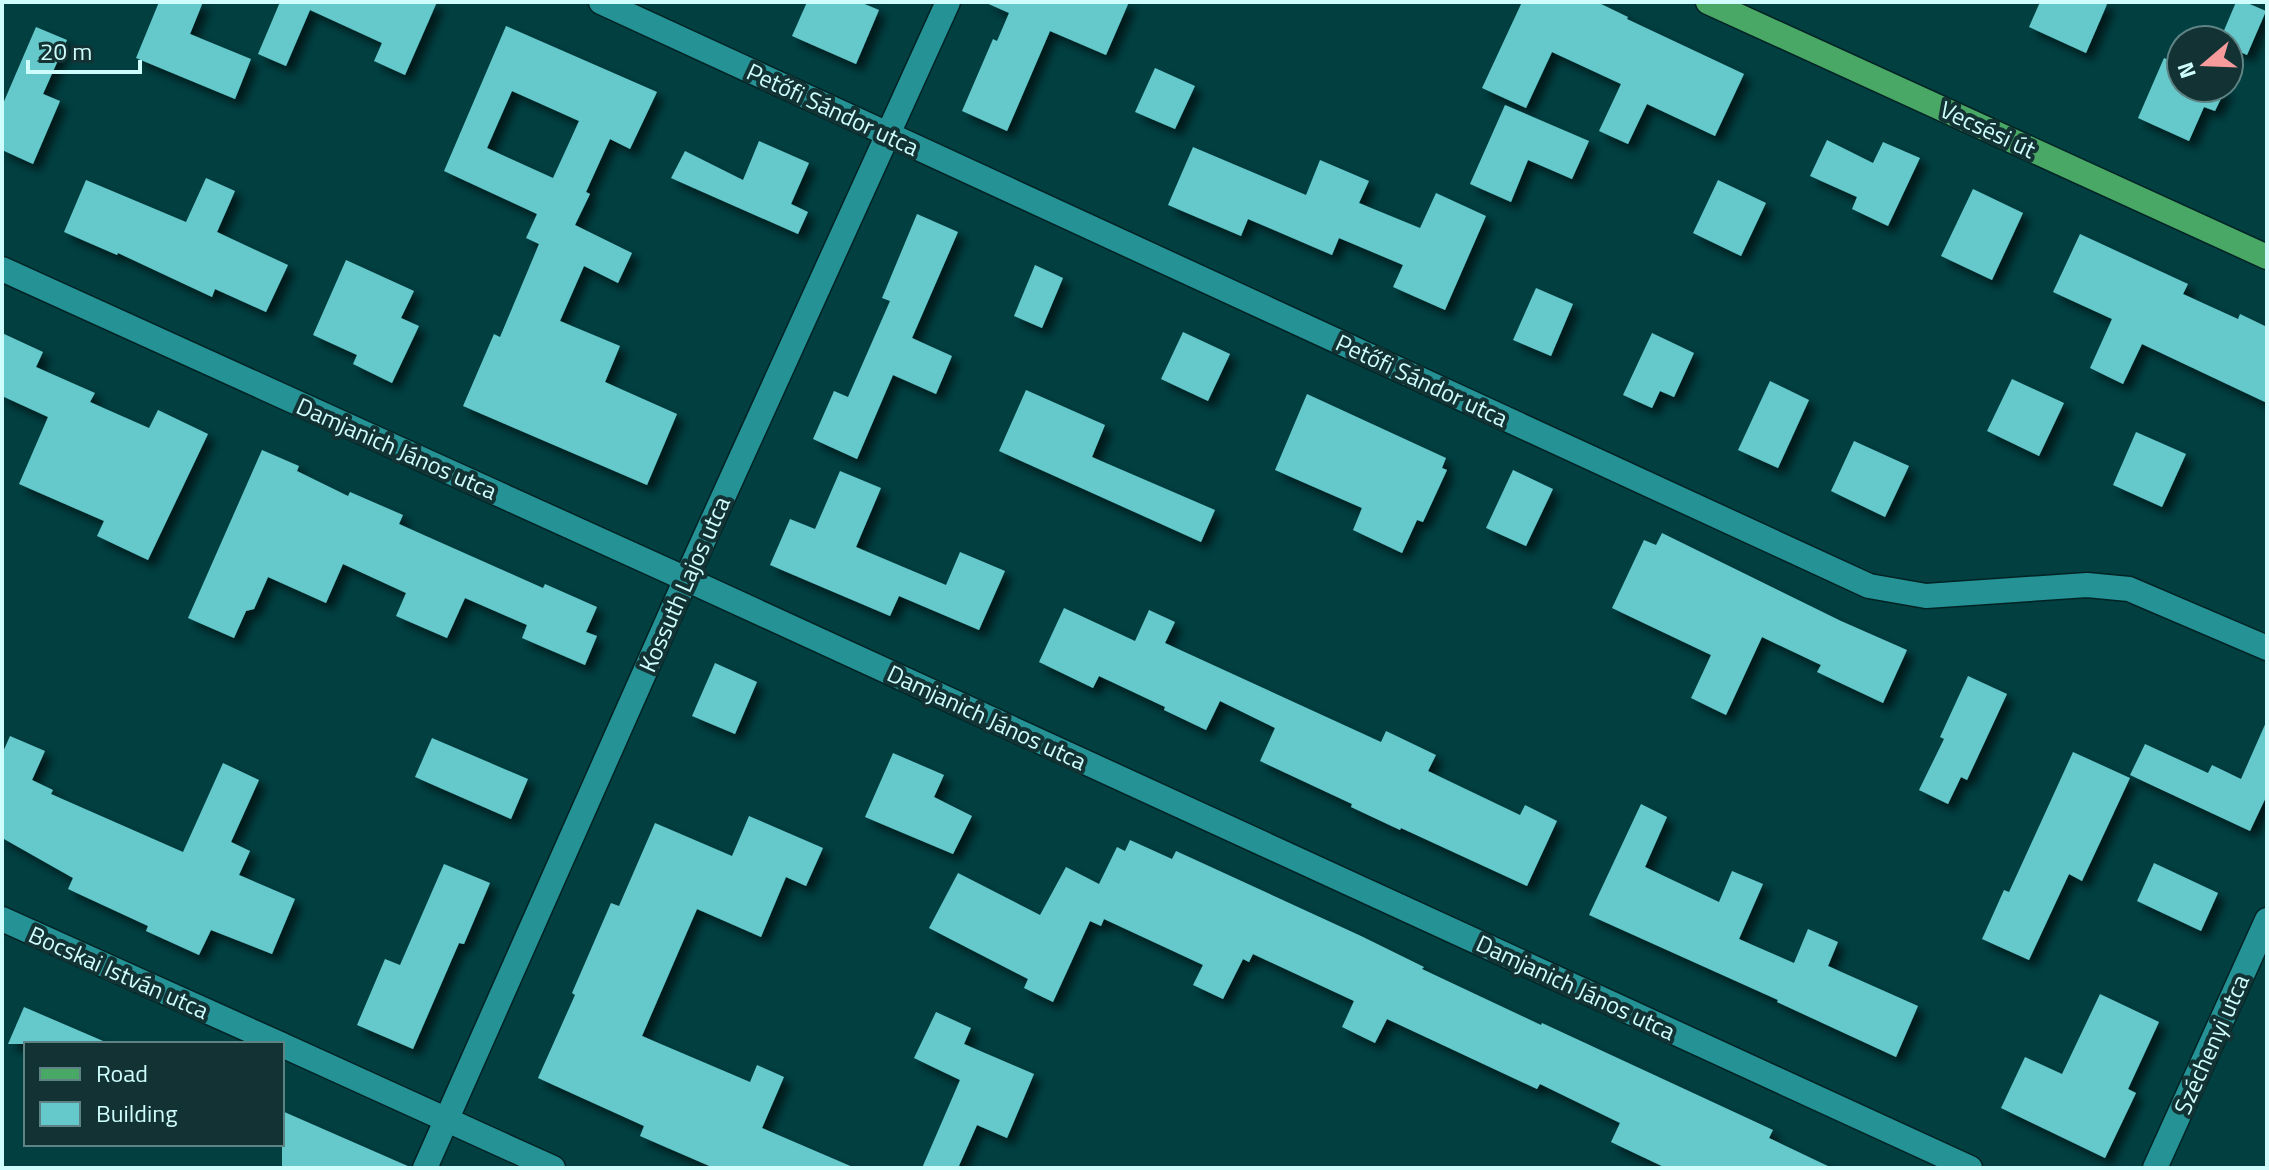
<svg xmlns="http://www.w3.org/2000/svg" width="2269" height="1170" font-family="'Titillium Web',sans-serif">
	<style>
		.building { fill: #65c9cc; fill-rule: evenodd; filter: url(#shadow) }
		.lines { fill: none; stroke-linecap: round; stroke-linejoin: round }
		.minor-casing { stroke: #022324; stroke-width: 27 }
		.major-casing { stroke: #022324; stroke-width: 27 }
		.minor { stroke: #259296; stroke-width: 24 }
		.major { stroke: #49a865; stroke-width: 24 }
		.labels { text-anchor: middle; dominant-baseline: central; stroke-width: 8; stroke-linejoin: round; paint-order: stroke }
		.street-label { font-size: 24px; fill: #cffdfe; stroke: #123233 }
	</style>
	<defs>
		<filter id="shadow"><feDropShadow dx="7" dy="7" stdDeviation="4" flood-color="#0009"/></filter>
	</defs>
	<rect width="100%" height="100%" fill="#013f41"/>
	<g class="building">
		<path d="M159 2H203L190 34 251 59 235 99 136 58Z"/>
		<path d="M280 2H437L405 75 374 61 382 43 310 10 286 66 258 54Z"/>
		<path d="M807 2H860L879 10 856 64 792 36Z"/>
		<path d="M984 2H1129L1106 55 1050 31 1007 131 962 111 993 39 997 41 1009 13Z"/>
		<path d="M1522 2H1597L1628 17 1627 19 1744 74 1715 136 1647 104 1628 144 1599 131 1621 84 1552 52 1526 108 1482 88Z"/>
		<path d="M2040 2H2108L2086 53 2029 27Z"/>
		<path d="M2236 2H2245L2266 11 2247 55 2229 47V40H2220Z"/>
		<path d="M506 26 657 92 630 149 610 139 586 192 590 194 575 225 632 253 618 283 584 266 560 321 620 346 605 382 677 414 647 485 463 406 494 334 500 337 539 244 526 238 537 214 444 171ZM512 91 579 121 553 178 487 148Z"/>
		<path d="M36 27 67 40 43 94 60 101 33 164 2 150V106Z"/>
		<path d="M2164 58 2181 65V88H2226L2215 111 2204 107 2189 141 2138 118Z"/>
		<path d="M1155 68 1195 86 1175 129 1135 112Z"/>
		<path d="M1505 105 1589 141 1572 179 1528 160 1511 202 1470 184Z"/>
		<path d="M1827 140 1873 163 1883 142 1920 158 1888 226 1852 209 1857 197 1810 176Z"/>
		<path d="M759 141 809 163 791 204 808 212 798 234 671 178 685 151 743 180Z"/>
		<path d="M1193 147 1306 195 1320 160 1369 181 1359 203 1420 228 1436 193 1486 216 1445 310 1393 287 1403 265 1339 238 1332 255 1248 219 1241 236 1168 205Z"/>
		<path d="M206 178 235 191 217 232 288 265 266 312 215 289 212 297 118 253 117 255 64 232 86 180 186 222Z"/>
		<path d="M1718 180 1766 203 1741 256 1693 233Z"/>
		<path d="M1973 189 2023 213 1992 280 1941 256Z"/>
		<path d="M917 214 958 232 912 338 952 356 936 394 893 375 857 459 813 439 834 391 848 397 890 301 882 298Z"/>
		<path d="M2080 234 2188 284 2183 294 2238 319 2240 314 2267 327V403L2142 344 2123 384 2090 368 2112 319 2053 292Z"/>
		<path d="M346 260 414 291 401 318 419 326 392 383 353 364 357 355 313 335Z"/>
		<path d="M1035 265 1063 278 1042 328 1014 316Z"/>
		<path d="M1536 288 1573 304 1551 356 1513 340Z"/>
		<path d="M1183 332 1230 354 1208 401 1161 379Z"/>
		<path d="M2 333 43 352 36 367 95 393 90 402 149 428 158 410 208 434 148 560 97 536 104 521 19 484 48 417 2 396Z"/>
		<path d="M1652 333 1694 353 1674 397 1660 391 1652 408 1623 395Z"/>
		<path d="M2012 379 2064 403 2039 456 1987 431Z"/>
		<path d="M1770 381 1809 400 1778 468 1738 450Z"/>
		<path d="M1026 390 1105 425 1092 457 1215 510 1201 542 999 451Z"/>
		<path d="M1307 394 1446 458 1442 468 1447 470 1423 522 1417 520 1402 553 1353 530 1362 508 1275 470Z"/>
		<path d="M2136 432 2186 454 2162 507 2113 485Z"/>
		<path d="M1854 441 1909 466 1885 517 1831 491Z"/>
		<path d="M262 450 299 466 297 471 348 496 350 492 403 515 399 524 543 588 545 584 597 607 586 632 597 636 585 665 522 638 527 625 465 598 447 638 396 616 406 593 343 564 326 603 268 577 254 609 246 611 234 638 188 618Z"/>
		<path d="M1513 470 1553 489 1526 546 1486 528Z"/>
		<path d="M840 471 881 488 856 547 946 585 960 552 1005 571 979 630 899 596 890 616 770 565 790 519 815 529Z"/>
		<path d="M1662 533 1841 621 1907 650 1883 703 1817 672 1821 665 1762 637 1726 715 1691 698 1711 655 1612 608 1644 540 1656 545Z"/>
		<path d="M1064 608 1135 641 1149 610 1175 622 1165 643 1381 742 1386 731 1436 755 1428 771 1520 815 1525 805 1557 821 1527 886 1401 828 1400 830 1351 807 1352 804 1260 761 1275 728 1220 701 1206 730 1164 710 1165 707 1099 676 1093 688 1039 662Z"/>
		<path d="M715 663 757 682 735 734 692 716Z"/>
		<path d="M1968 676 2007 694 1967 780 1961 777 1948 804 1919 790 1944 739 1940 737Z"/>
		<path d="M2267 720V795L2250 831 2130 775 2145 744 2208 773 2212 765 2241 779Z"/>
		<path d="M10 736 45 751 32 780 53 790 51 794 183 852 223 763 259 780 231 842 250 851 239 875 295 899 272 954 211 930 199 955 146 931 148 926 68 889 73 878 4 839 2 844V754Z"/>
		<path d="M432 738 528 779 511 819 415 777Z"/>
		<path d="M2073 752 2130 778 2082 881 2069 874 2029 960 1982 939 2004 890 2009 892Z"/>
		<path d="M893 753 944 775 934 797 972 816 953 854 865 817Z"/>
		<path d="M1641 804 1667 817 1645 867 1719 902 1732 871 1763 884 1739 939 1794 963 1808 929 1838 942 1828 966 1918 1006 1896 1057 1777 1002 1778 1000 1589 915Z"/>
		<path d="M749 816 823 848 806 886 786 877 761 937 697 909 642 1036 750 1082 757 1065 784 1077 762 1128 855 1168H714L640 1136 644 1126 538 1078 575 995 572 993 611 903 619 906 655 823 732 856Z"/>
		<path d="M1130 840 1172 859 1176 851 1361 936 1424 967 1422 969 1541 1025 1542 1023 1773 1130 1769 1138 1832 1168H1666L1611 1142 1620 1123 1540 1084 1537 1089 1387 1019 1375 1043 1342 1027 1354 1001 1253 954 1249 962 1243 959 1223 999 1193 985 1203 965 1104 919 1101 926 1090 921 1053 1002 1024 988 1028 979 929 928 958 873 1040 915 1066 867 1099 884 1117 847 1125 851Z"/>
		<path d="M2154 863 2218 893 2201 931 2137 901Z"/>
		<path d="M444 864 490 883 464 944 459 943 413 1049 357 1025 385 959 400 965Z"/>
		<path d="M2100 994 2159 1022 2128 1089 2136 1093 2105 1158 2001 1108 2025 1057 2062 1074Z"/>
		<path d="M24 1007 110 1044H8Z"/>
		<path d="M936 1012 971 1028 964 1044 1034 1074 1007 1138 977 1125 958 1168H922L960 1080 914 1058Z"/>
		<path d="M282 1111 410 1167V1168H282Z"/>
	</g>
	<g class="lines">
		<defs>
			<g id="minor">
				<path d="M601 2 1869 586 1926 596 2087 585 2129 589 2267 648"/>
				<path d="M2 269 686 579 1970 1168"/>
				<path d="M2 919 280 1044"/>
				<path d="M282 1045 553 1168"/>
				<path d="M425 1168 686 579 948 2"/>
				<path d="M2155 1168 2267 920"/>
			</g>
			<path id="major" d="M1708 2 2267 257"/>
		</defs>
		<use href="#minor" class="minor-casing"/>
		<use href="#major" class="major-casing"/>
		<use href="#minor" class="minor"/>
		<use href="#major" class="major"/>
	</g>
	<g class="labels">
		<g class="street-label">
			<text transform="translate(833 109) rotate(25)">Petőfi Sándor utca</text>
			<text transform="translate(1988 129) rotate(25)">Vecsési út</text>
			<text transform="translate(1422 380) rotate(25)">Petőfi Sándor utca</text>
			<text transform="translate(397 448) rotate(24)">Damjanich János utca</text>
			<text transform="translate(684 584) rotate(-66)">Kossuth Lajos utca</text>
			<text transform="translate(987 717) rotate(25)">Damjanich János utca</text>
			<text transform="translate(119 972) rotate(24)">Bocskai István utca</text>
			<text transform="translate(1576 987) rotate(25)">Damjanich János utca</text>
			<text transform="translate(2211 1044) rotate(-66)">Széchenyi utca</text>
		</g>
	</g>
	<rect width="2269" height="1170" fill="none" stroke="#cffdfe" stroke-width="8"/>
	<rect x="24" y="1042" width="260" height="104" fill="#123233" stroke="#5e8384" stroke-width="2"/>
	<rect x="40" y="1068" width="40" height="12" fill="#49a865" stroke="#5e8384" stroke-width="2"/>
	<text x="96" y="1082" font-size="24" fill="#cffdfe">Road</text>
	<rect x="40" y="1102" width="40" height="24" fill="#65c9cc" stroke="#5e8384" stroke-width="2"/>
	<text x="96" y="1122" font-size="24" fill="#cffdfe">Building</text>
	<g transform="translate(2205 64) rotate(251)"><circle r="38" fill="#123233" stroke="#5e8384" stroke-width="2"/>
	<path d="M0-6L14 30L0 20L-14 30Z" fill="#f59b9c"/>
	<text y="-12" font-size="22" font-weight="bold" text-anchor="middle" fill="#cffdfe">N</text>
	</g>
	<path d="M28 60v12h112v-12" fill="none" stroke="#cffdfe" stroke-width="4"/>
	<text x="40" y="60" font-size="24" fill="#cffdfe" stroke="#123233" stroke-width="6" paint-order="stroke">20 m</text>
</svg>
